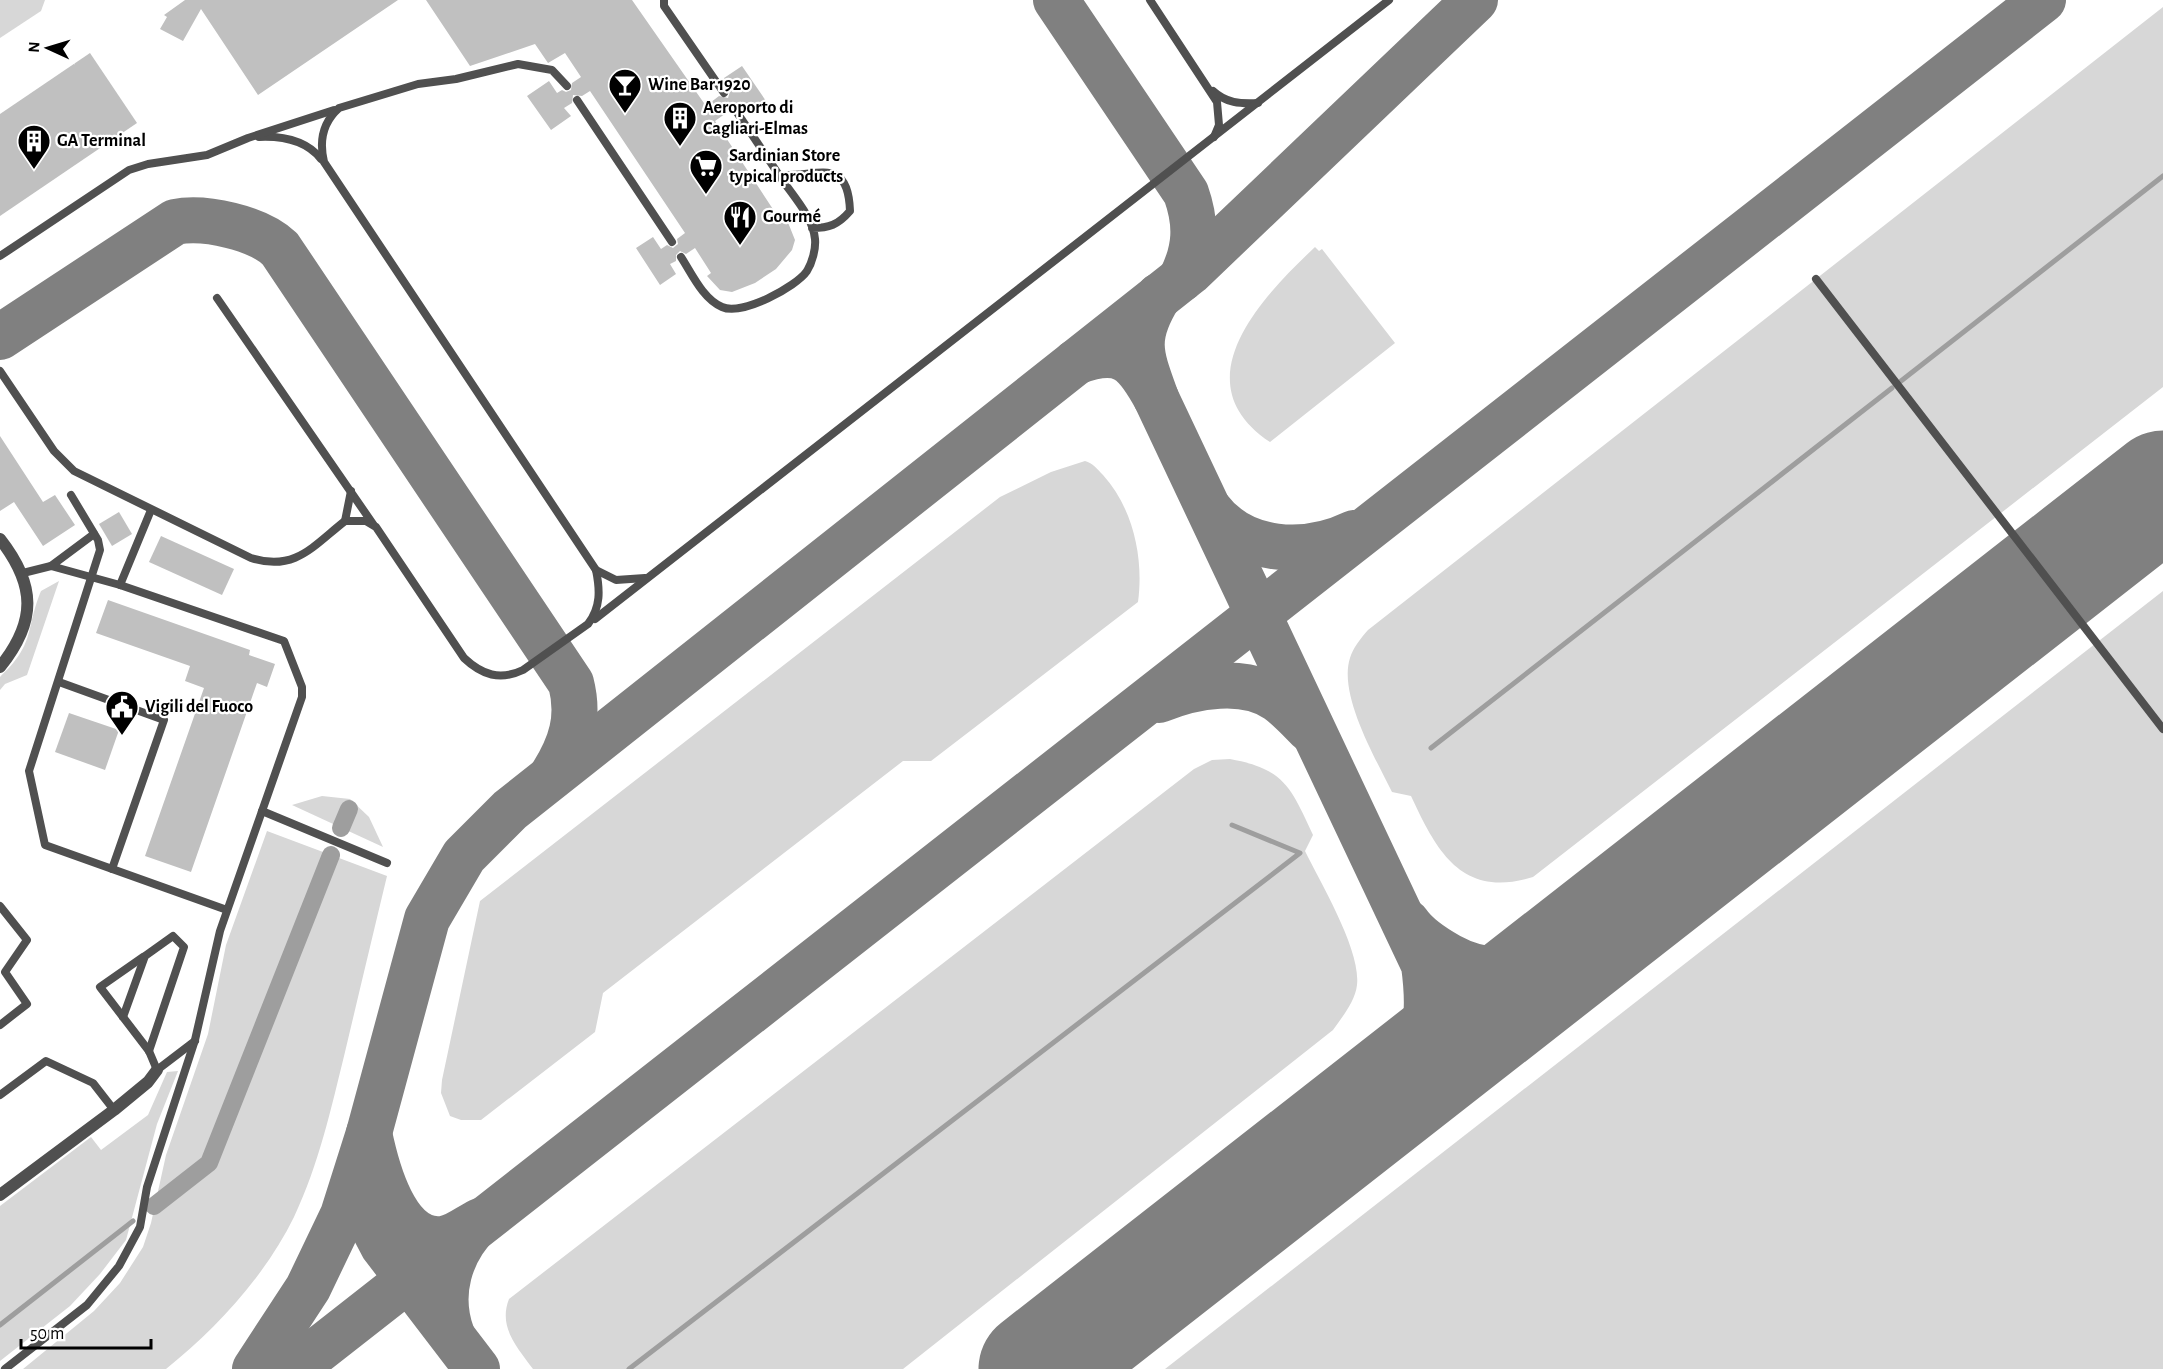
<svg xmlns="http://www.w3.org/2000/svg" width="2163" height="1369" font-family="'Alegreya Sans',sans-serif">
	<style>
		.green { fill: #d7d7d7 }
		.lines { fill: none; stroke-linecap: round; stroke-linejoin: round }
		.stream { stroke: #9e9e9e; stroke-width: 5 }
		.canal { stroke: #9e9e9e; stroke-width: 18 }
		.taxiway { stroke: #808080; stroke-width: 46 }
		.runway { stroke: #808080; stroke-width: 117 }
		.building { fill: #c0c0c0 }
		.lane { stroke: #505050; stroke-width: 8 }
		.street { stroke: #505050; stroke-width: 12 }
		.labels { text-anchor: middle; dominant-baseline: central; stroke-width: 4.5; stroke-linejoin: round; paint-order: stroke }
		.poi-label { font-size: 18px; font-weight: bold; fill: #000; stroke: #fff; text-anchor: start }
	</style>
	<rect width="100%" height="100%" fill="#fff"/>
	<g class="green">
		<path d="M0 0H45L41 11 0 38Z"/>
		<path d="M2163 7V387L1533 877C1462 899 1437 852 1411 796L1392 792C1376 759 1338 695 1350 658 1353 648 1361 638 1368 630Z"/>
		<path d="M1315 247 1319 251 1322 249 1395 343 1270 442C1180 382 1262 297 1315 247Z"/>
		<path d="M1085 461C1093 463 1097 469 1103 475 1133 508 1144 558 1138 602L931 761H903L603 993 595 1032 481 1120H461L450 1116 441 1093 442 1080 480 901 1000 497 1051 472Z"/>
		<path d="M59 581 27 675 5 684 0 690V677C36 643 25 630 41 591Z"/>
		<path d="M2163 591V1369H1165Z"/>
		<path d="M1230 759C1285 769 1291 788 1313 835L1305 851C1321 884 1361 950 1357 985 1355 1002 1342 1017 1333 1030L903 1369H533C517 1347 498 1327 509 1299L1194 769 1212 760Z"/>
		<path d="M322 796 350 799 369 817 383 847 292 805Z"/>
		<path d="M267 831 387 876C373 934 359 993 345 1052 331 1109 319 1164 294 1217 265 1276 216 1329 166 1369H23L94 1311 120 1283 143 1247 151 1223 166 1155 208 1034 226 945Z"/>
		<path d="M178 1071 157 1124 126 1240 100 1274 70 1306 0 1361V1206L91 1137 101 1150 148 1115 167 1072Z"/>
	</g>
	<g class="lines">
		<g class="stream">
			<path d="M1901 381 2163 176"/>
			<path d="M1431 748 1892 388"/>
			<path d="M0 1325 133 1221"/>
			<path d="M629 1369 1300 853 1232 825"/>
		</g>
		<g class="canal">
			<path d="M341 828 349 809"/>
			<path d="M154 1206 209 1163 331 855"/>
		</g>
		<g class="taxiway">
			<path d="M1056 0 1186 193C1197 224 1196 249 1181 279"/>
			<path d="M0 337 175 222C205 216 258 228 280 249L571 683C580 718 571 745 553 774"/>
			<path d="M1076 362C1122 345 1135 360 1156 398 1140 354 1133 338 1159 296"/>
			<path d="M1156 398 1424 965C1429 1002 1430 1041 1406 1073 1392 1092 1368 1108 1350 1124"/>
			<path d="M1209 509C1243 554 1306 556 1354 533"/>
			<path d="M1159 700C1193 686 1245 676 1278 700 1289 708 1299 719 1309 729"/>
			<path d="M1407 922C1417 937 1433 947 1449 956 1514 992 1563 952 1616 917"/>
			<path d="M369 1133C376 1167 395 1244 442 1239 455 1238 468 1227 480 1221 449 1252 437 1294 452 1335"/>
			<path d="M363 1187 372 1225 383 1246 477 1369"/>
			<path d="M255 1369 308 1288 343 1215 369 1133 427 919 464 856 510 810 1190 272 1475 0"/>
			<path d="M294 1369 2043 0"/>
		</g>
		<path class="runway" d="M1037 1369 2163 489"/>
	</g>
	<g class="building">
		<path d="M185 0H398L258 95 201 9 183 41 160 29 167 17 164 15Z"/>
		<path d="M426 0H632L706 106 719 96 728 98 731 88 724 78 742 66 766 101 748 113 742 103H731L729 111 715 121 782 223 787 220 795 240 792 250 776 269 755 283 732 292 720 290 707 276 711 273 695 248 686 254 680 251 676 255V261L670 264 676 274 660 285 636 248 653 237 661 249 667 245 673 248 678 244 677 239 685 233 590 91 582 96 573 95 572 103 564 108 571 116 551 130 527 96 549 81 557 93 562 90 566 92 571 90 572 83 581 77 565 53 548 63 535 44 470 66Z"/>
		<path d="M90 53 137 123 0 216V114Z"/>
		<path d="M0 436 43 502 55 495 75 525 43 546 14 502 0 511Z"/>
		<path d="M119 512 132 534 112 546 99 524Z"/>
		<path d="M161 536 234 569 222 595 149 562Z"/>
		<path d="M108 600 250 650 249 655 275 664 267 687 257 683 191 872 145 856 204 688 185 681 190 666 96 633Z"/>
		<path d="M69 713 119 730 105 770 55 752Z"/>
	</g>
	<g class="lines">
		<g class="lane">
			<path d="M664 0V6L724 93"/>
			<path d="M1150 0 1217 102 1219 125 1214 137"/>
			<path d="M1213 91C1226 103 1240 104 1258 103"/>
			<path d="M577 100 672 242"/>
			<path d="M734 108 779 175"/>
			<path d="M259 137C282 136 306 140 321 159"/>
			<path d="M0 256 129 170 148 164 207 155 248 138 334 110"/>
			<path d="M681 257C692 274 703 299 722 307 742 316 796 287 807 271 812 263 816 249 815 239 813 216 791 194 779 175 816 178 848 154 850 211 838 225 829 228 812 228"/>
			<path d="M1816 279 2163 729"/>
			<path d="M217 298 373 524"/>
			<path d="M0 371 54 451 74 471 251 558C295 572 313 546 345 521H366L376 527 464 658C482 675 500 681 523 670L588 624C601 607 600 590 596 570L324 162C319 141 322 123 339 108L418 84 456 79 518 64 552 70 567 86"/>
			<path d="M71 495 98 540 100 550 29 771 45 845 227 910"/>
			<path d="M345 521 351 491"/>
			<path d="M596 570 616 580 645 578"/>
			<path d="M23 573 51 566"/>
			<path d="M120 585 151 510"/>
			<path d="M595 619 1389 0"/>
			<path d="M59 682 164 720 112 869"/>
			<path d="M262 811 387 863"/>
			<path d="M0 906 27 940 5 972 27 1004 0 1025"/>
			<path d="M143 957 100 987 149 1051 157 1070 195 1041"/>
			<path d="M123 1017 145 956 173 936 184 947 149 1051"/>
			<path d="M0 1095 46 1061 93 1083 114 1110"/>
			<path d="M5 1369 87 1305 119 1266 140 1227 147 1187 195 1040 220 931 302 697V687L284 641 120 585 51 566 94 534"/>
		</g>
		<g class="street">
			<path d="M0 539C36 585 37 621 0 667"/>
			<path d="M0 1195 114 1110 148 1082 157 1070"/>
		</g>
	</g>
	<defs>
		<symbol id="bar-pin" viewBox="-11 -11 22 30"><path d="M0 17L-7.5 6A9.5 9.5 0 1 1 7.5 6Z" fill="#000" stroke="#fff"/><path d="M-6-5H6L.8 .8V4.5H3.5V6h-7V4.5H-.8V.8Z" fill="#fff"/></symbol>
		<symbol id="building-pin" viewBox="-11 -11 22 30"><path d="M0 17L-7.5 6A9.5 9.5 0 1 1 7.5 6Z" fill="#000" stroke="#fff"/><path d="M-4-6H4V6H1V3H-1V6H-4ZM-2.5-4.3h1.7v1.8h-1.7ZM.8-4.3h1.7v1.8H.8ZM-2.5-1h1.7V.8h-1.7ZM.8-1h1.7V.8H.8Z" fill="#fff"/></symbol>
		<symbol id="supermarket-pin" viewBox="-11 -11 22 30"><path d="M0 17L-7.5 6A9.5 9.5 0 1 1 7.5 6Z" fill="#000" stroke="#fff"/><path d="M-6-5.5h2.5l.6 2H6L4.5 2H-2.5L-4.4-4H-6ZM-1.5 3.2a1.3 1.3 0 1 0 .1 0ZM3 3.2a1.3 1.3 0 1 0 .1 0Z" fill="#fff"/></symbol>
		<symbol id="restaurant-pin" viewBox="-11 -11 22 30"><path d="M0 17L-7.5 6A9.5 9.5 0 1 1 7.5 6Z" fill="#000" stroke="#fff"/><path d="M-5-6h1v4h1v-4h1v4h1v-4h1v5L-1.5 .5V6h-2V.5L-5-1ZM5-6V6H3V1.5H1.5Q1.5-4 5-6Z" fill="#fff"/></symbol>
		<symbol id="civic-pin" viewBox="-11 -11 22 30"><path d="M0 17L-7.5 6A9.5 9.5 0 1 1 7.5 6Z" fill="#000" stroke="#fff"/><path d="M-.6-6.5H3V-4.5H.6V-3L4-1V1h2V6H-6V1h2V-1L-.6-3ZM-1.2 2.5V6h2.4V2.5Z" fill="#fff"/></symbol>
	</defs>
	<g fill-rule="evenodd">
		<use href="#bar-pin" x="606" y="66" width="38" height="52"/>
		<use href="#building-pin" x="661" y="99" width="38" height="52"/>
		<use href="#building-pin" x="15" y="122" width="38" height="52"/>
		<use href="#supermarket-pin" x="687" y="147" width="38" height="52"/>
		<use href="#restaurant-pin" x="721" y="198" width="38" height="52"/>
		<use href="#civic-pin" x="103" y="688" width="38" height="52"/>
	</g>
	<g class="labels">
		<g class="poi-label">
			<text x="648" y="85">Wine Bar 1920</text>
			<text x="703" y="108">Aeroporto di<tspan x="703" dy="21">Cagliari-Elmas</tspan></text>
			<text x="57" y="141">GA Terminal</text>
			<text x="729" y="156">Sardinian Store<tspan x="729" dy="21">typical products</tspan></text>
			<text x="763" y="217">Gourmé</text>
			<text x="145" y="707">Vigili del Fuoco</text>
		</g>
	</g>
	<g transform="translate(48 48) rotate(274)" stroke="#ffffff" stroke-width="4.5" paint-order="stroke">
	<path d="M0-4.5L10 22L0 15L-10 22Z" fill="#000000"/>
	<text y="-9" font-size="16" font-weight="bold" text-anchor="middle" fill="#000000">N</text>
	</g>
	<path d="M21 1339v9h130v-9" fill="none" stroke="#000000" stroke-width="3"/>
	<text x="30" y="1339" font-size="18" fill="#000000" stroke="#ffffff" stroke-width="4.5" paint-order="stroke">50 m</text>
</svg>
